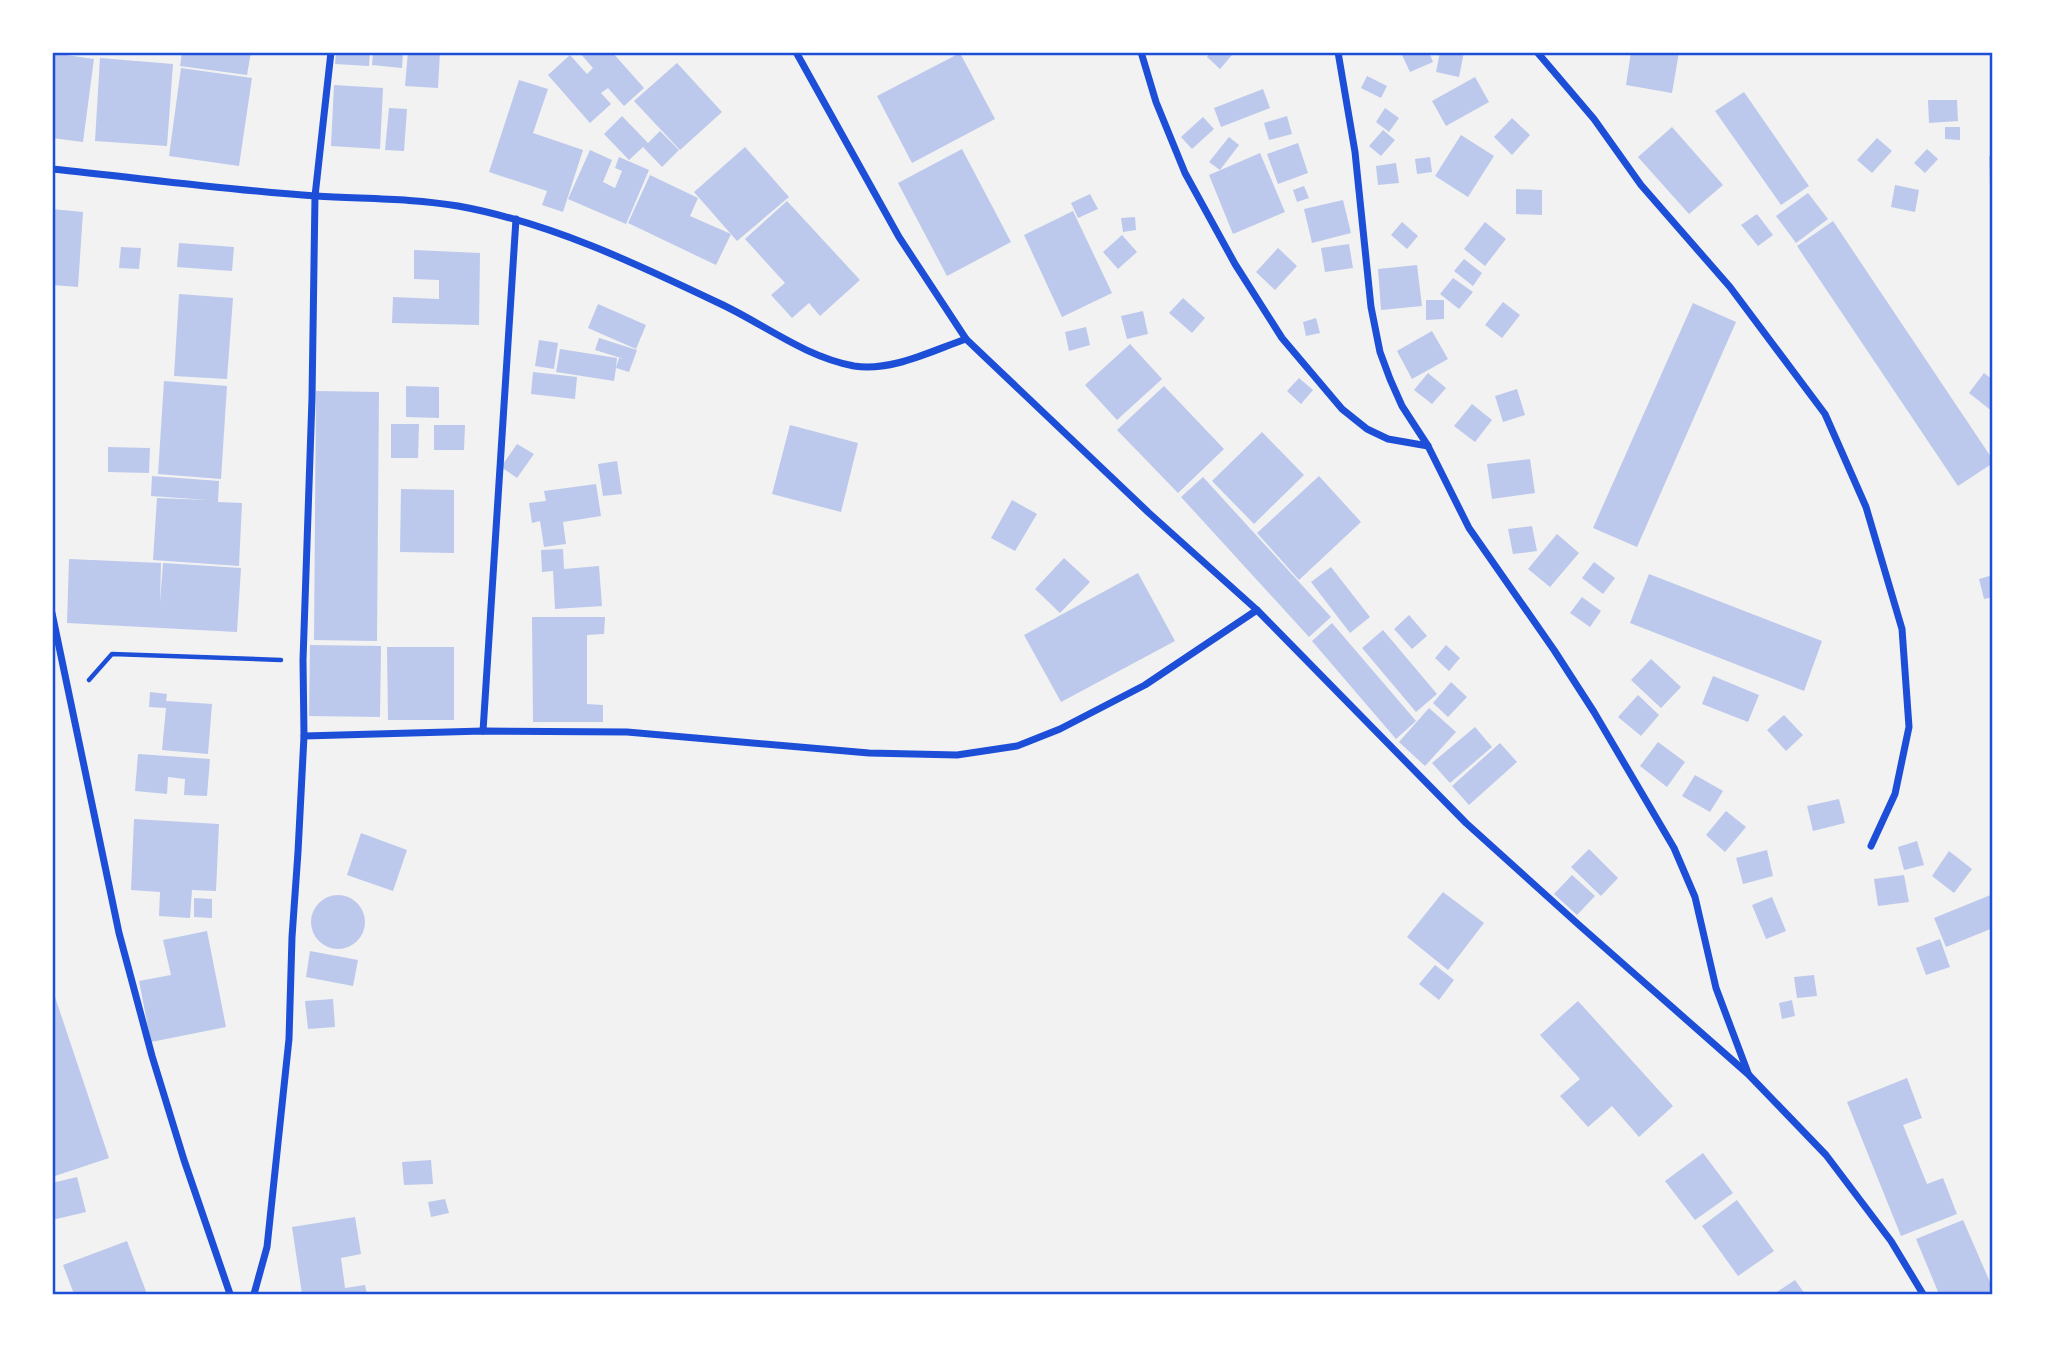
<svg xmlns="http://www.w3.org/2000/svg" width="2045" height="1347" font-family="Cabin,sans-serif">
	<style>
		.building { fill: #bdc9ec }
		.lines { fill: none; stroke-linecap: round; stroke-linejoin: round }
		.path { stroke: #1d4ed8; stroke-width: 4.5 }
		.minor { stroke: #1d4ed8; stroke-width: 7 }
		.neatline { fill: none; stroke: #1d4ed8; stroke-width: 2.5 }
	</style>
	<rect width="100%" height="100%" fill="#f2f2f2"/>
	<g class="building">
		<path d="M182 52H251L247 75 180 66Z"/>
		<path d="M336 52H370L369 66 335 64Z"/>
		<path d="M373 52H403L402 68 372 65Z"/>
		<path d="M408 52H440L438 88 405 86Z"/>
		<path d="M579 52H612L644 88 624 106 608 88 601 93 611 104 590 123 548 75 570 55 587 74 593 68Z"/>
		<path d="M1210 52H1229L1232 55 1220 69 1207 57Z"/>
		<path d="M1407 52H1429L1433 62 1410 72 1402 55Z"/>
		<path d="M1440 52H1464L1459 77 1436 72Z"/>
		<path d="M1631 52H1679L1672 93 1626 85Z"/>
		<path d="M52 53 94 59 83 142 52 138Z"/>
		<path d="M960 53 995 119 912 163 877 96Z"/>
		<path d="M100 58 173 64 167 146 95 141Z"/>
		<path d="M677 63 722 112 680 150 634 101Z"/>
		<path d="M181 68 252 78 239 166 169 156Z"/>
		<path d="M1367 76 1387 86 1381 98 1361 88Z"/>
		<path d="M1475 77 1489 102 1446 126 1432 101Z"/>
		<path d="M519 80 548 89 533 133 583 150 563 212 542 205 547 191 489 172Z"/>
		<path d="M334 85 383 88 380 149 331 146Z"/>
		<path d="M1263 89 1270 108 1221 127 1214 108Z"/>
		<path d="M1744 92 1809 186 1781 205 1715 111Z"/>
		<path d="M1928 100H1957L1958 121 1929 123Z"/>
		<path d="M389 108 407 109 404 151 385 150Z"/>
		<path d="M1385 108 1399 118 1389 132 1376 122Z"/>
		<path d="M622 116 648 143 660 131 679 150 662 167 643 147 629 160 604 134Z"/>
		<path d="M1287 116 1292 134 1269 140 1264 123Z"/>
		<path d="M1203 117 1214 129 1192 149 1181 137Z"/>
		<path d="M1512 118 1530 135 1512 155 1494 137Z"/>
		<path d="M1672 127 1723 185 1689 214 1638 157Z"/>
		<path d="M1945 127H1960V140L1945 139Z"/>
		<path d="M1383 130 1395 140 1381 156 1369 146Z"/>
		<path d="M1461 135 1494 156 1468 197 1435 176Z"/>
		<path d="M1229 137 1239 145 1220 170 1209 162Z"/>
		<path d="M1877 138 1892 151 1872 173 1857 160Z"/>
		<path d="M1298 143 1308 173 1278 184 1267 154Z"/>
		<path d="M745 147 789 197 737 241 694 192Z"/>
		<path d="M962 149 1011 242 947 276 898 183Z"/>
		<path d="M1927 149 1938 159 1925 173 1914 163Z"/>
		<path d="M590 150 612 160 603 182 615 188 622 171 615 168 619 157 649 170 626 224 568 199Z"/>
		<path d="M1260 153 1285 212 1233 234 1209 175Z"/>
		<path d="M1989 156H1993V187H1990Z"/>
		<path d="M1430 157 1432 172 1417 174 1415 159Z"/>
		<path d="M1396 163 1399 183 1378 185 1376 166Z"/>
		<path d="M650 175 698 198 690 216 731 234 716 265 628 223Z"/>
		<path d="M1895 185 1919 190 1915 212 1891 207Z"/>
		<path d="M1304 186 1309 198 1297 202 1293 190Z"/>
		<path d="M1516 189 1542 190V215L1516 214Z"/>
		<path d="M1808 193 1828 219 1796 243 1776 216Z"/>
		<path d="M1090 194 1098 209 1078 218 1071 203Z"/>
		<path d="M1343 200 1351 233 1312 243 1304 209Z"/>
		<path d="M787 201 860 280 820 316 809 303 792 318 771 295 785 283 745 239Z"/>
		<path d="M52 209 83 212 78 287 52 285Z"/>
		<path d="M1073 211 1112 293 1062 317 1024 235Z"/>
		<path d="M1757 214 1773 235 1758 246 1741 225Z"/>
		<path d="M1135 217 1136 230 1123 232 1121 218Z"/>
		<path d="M1833 221 1993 460V463L1958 486 1797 246Z"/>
		<path d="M1402 222 1418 236 1407 249 1391 235Z"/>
		<path d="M1485 222 1506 239 1485 266 1464 249Z"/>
		<path d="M1122 235 1137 252 1118 269 1103 252Z"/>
		<path d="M179 243 234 247 232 271 177 267Z"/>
		<path d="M1349 244 1353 268 1325 272 1321 248Z"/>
		<path d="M121 247 141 248 139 269 119 268Z"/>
		<path d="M1278 248 1297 266 1275 290 1256 272Z"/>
		<path d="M414 250 480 253 479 325 392 323 393 297 439 299V280L414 279Z"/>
		<path d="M1464 259 1482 273 1473 286 1454 271Z"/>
		<path d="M1417 265 1422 306 1381 310 1378 269Z"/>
		<path d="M1453 278 1473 292 1459 309 1440 294Z"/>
		<path d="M179 294 233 298 227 379 174 376Z"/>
		<path d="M1183 298 1205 318 1192 333 1169 313Z"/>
		<path d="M1426 300H1444V319L1426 320Z"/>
		<path d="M1503 302 1520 315 1502 338 1485 325Z"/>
		<path d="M1693 303 1736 322 1637 547 1593 528Z"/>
		<path d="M598 304 646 325 636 349 588 328Z"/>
		<path d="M1143 311 1148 334 1127 339 1121 316Z"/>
		<path d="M1316 318 1320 333 1306 336 1303 322Z"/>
		<path d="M1086 327 1090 345 1069 351 1065 332Z"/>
		<path d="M1432 331 1448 359 1412 379 1397 351Z"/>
		<path d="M599 338 637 350 629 372 616 368 614 381 556 372 560 349 617 358 616 368 619 358 624 359 595 350Z"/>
		<path d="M539 340 558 343 554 369 535 366Z"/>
		<path d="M1130 344 1162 379 1117 420 1085 385Z"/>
		<path d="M533 372 577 377 575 399 531 394Z"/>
		<path d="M1428 373 1446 388 1432 404 1414 390Z"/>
		<path d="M1984 373 1993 380V412L1969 393Z"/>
		<path d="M1299 378 1313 390 1301 404 1287 391Z"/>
		<path d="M164 381 227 386 221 479 158 474Z"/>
		<path d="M406 386 439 387V418L406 417Z"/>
		<path d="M1164 386 1224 449 1178 493 1117 430Z"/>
		<path d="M1517 389 1525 415 1503 422 1495 396Z"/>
		<path d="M316 391 379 392 377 641 314 640Z"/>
		<path d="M1472 404 1492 420 1475 442 1454 426Z"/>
		<path d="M391 424H419L418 458H391Z"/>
		<path d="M434 425H465L464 450H434Z"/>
		<path d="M790 425 858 443 841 512 772 494Z"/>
		<path d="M1262 432 1304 475 1254 524 1212 481Z"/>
		<path d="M517 444 534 454 517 478 501 467Z"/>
		<path d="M108 447 150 448 149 473 108 472Z"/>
		<path d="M1530 459 1535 493 1492 499 1487 464Z"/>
		<path d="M617 461 622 494 603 496 598 464Z"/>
		<path d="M152 476 219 481 218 502 242 503 239 566 153 560 157 498 208 500 151 496Z"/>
		<path d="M1319 476 1361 522 1299 580 1257 533Z"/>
		<path d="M1203 477 1331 617 1309 637 1181 497Z"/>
		<path d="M596 484 601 516 563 522 566 544 544 547 540 521 532 523 529 503 546 501 544 491Z"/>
		<path d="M401 489 454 490V553L400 552Z"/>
		<path d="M1012 500 1037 514 1015 551 991 538Z"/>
		<path d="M1532 526 1537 551 1513 554 1508 529Z"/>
		<path d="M1557 534 1579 553 1550 587 1528 569Z"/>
		<path d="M563 549 564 569 599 566 602 606 555 609 553 571 542 572 541 550Z"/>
		<path d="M1064 558 1090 582 1060 613 1035 589Z"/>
		<path d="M69 559 161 563 160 603 163 563 241 568 237 632 67 623Z"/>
		<path d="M1594 562 1615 578 1603 594 1582 578Z"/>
		<path d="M1331 567 1370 617 1350 633 1311 582Z"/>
		<path d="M1138 573 1175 641 1061 702 1024 635Z"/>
		<path d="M1649 574 1822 641 1804 691 1630 623Z"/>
		<path d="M1993 575V597L1984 599 1979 579Z"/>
		<path d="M1582 597 1601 611 1590 627 1570 613Z"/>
		<path d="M1409 615 1427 636 1412 649 1394 629Z"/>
		<path d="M532 617H605L604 634 587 635V704L603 705V722H533Z"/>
		<path d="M1332 623 1416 721 1396 739 1312 641Z"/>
		<path d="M1383 630 1437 694 1416 712 1362 648Z"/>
		<path d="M310 645 381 646 380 717 309 716Z"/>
		<path d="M1446 645 1460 658 1449 671 1435 658Z"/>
		<path d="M387 647H454V720H388Z"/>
		<path d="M1651 659 1681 687 1661 708 1631 680Z"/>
		<path d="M1713 676 1759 695 1748 722 1702 704Z"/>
		<path d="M1451 682 1467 697 1448 717 1433 703Z"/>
		<path d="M150 692 167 694 166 701 212 704 208 754 162 750 166 708 149 707Z"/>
		<path d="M1638 695 1659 715 1641 736 1618 717Z"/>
		<path d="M1429 708 1456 732 1425 766 1399 742Z"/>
		<path d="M1784 715 1803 735 1786 751 1767 730Z"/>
		<path d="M1475 727 1492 747 1450 783 1432 763Z"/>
		<path d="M1658 742 1685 762 1667 787 1640 766Z"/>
		<path d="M1500 743 1517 762 1469 805 1452 786Z"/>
		<path d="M138 754 210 759 207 796 184 795 185 779 168 777 167 794 135 791Z"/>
		<path d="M1695 775 1723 791 1710 812 1682 796Z"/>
		<path d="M1839 799 1845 823 1813 831 1807 806Z"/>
		<path d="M1726 811 1746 827 1725 852 1706 835Z"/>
		<path d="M134 819 219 824 216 891 192 890 190 918 159 916 160 892 131 890Z"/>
		<path d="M361 833 407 850 393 891 347 875Z"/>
		<path d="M1917 841 1924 865 1904 870 1898 847Z"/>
		<path d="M1589 849 1618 878 1601 896 1571 867Z"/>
		<path d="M1767 850 1773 876 1743 884 1736 858Z"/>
		<path d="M1949 851 1972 869 1954 893 1932 876Z"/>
		<path d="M1572 875 1595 896 1577 915 1554 894Z"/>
		<path d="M1904 875 1909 902 1878 906 1874 879Z"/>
		<path d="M1443 892 1484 923 1448 970 1407 937Z"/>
		<path d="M1993 894V928L1946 947 1934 918Z"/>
		<circle cx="338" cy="922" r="27"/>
		<path d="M1772 897 1786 931 1766 939 1752 905Z"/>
		<path d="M194 898 212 899V918L194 917Z"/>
		<path d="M207 931 226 1027 151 1042 139 981 171 975 163 940Z"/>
		<path d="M1940 939 1950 967 1926 975 1916 948Z"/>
		<path d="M310 951 358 960 353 986 306 977Z"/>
		<path d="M1435 965 1454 980 1439 1000 1419 984Z"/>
		<path d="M1814 975 1817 996 1797 998 1794 977Z"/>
		<path d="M52 988 109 1158 52 1177Z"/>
		<path d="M333 999 335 1027 308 1029 305 1001Z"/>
		<path d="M1792 1000 1795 1016 1782 1019 1779 1003Z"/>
		<path d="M1578 1001 1673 1106 1639 1137 1612 1106 1588 1127 1560 1096 1580 1079 1540 1035Z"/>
		<path d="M1907 1078 1922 1118 1903 1125 1927 1184 1943 1178 1957 1214 1901 1236 1847 1102Z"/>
		<path d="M1703 1153 1733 1193 1695 1220 1665 1181Z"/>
		<path d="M431 1160 433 1184 404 1185 402 1162Z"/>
		<path d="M77 1177 86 1212 52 1220V1183Z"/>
		<path d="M445 1199 449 1213 431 1217 428 1202Z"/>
		<path d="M1737 1200 1774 1251 1738 1276 1702 1226Z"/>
		<path d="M355 1217 361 1254 341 1258 345 1288 365 1285 367 1294H302L292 1227Z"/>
		<path d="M1963 1220 1993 1289V1294H1939L1916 1239Z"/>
		<path d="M127 1241 147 1294H74L63 1265Z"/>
		<path d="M1795 1280 1805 1294H1774Z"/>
	</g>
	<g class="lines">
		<path class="path" d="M89 680 112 654 281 660"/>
		<g class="minor">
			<path d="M796 52 899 237 966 339 1149 513 1257 610 1466 823 1579 925 1748 1074 1826 1155 1891 1241 1923 1294"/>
			<path d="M1141 52 1156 102 1185 173 1235 264 1282 338 1342 409 1367 429 1388 439 1428 446"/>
			<path d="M1338 52 1355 152 1371 307 1380 352 1390 379 1402 406 1428 446 1469 528 1554 650 1594 712 1674 848 1695 897 1716 988 1748 1073"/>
			<path d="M1537 52 1594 119 1641 185 1730 287 1825 414 1866 507 1902 629 1909 727 1895 794 1871 846"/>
			<path d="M52 169C140 178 228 190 316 196 363 199 411 198 458 206 552 223 639 265 725 306 768 327 806 357 854 366 891 372 931 351 966 339"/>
			<path d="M52 613 119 933 152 1056 184 1160 230 1294"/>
			<path d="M483 731 516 219"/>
			<path d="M304 736 483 731 627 732 869 753 957 755 1017 746 1060 729 1145 685 1257 610"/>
			<path d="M254 1294 267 1247 289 1039 292 937 298 852 304 736 303 660 312 398 315 196 331 52"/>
		</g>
	</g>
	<rect width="2045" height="1347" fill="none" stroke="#ffffff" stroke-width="108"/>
	<rect x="54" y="54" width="1937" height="1239" class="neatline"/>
</svg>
